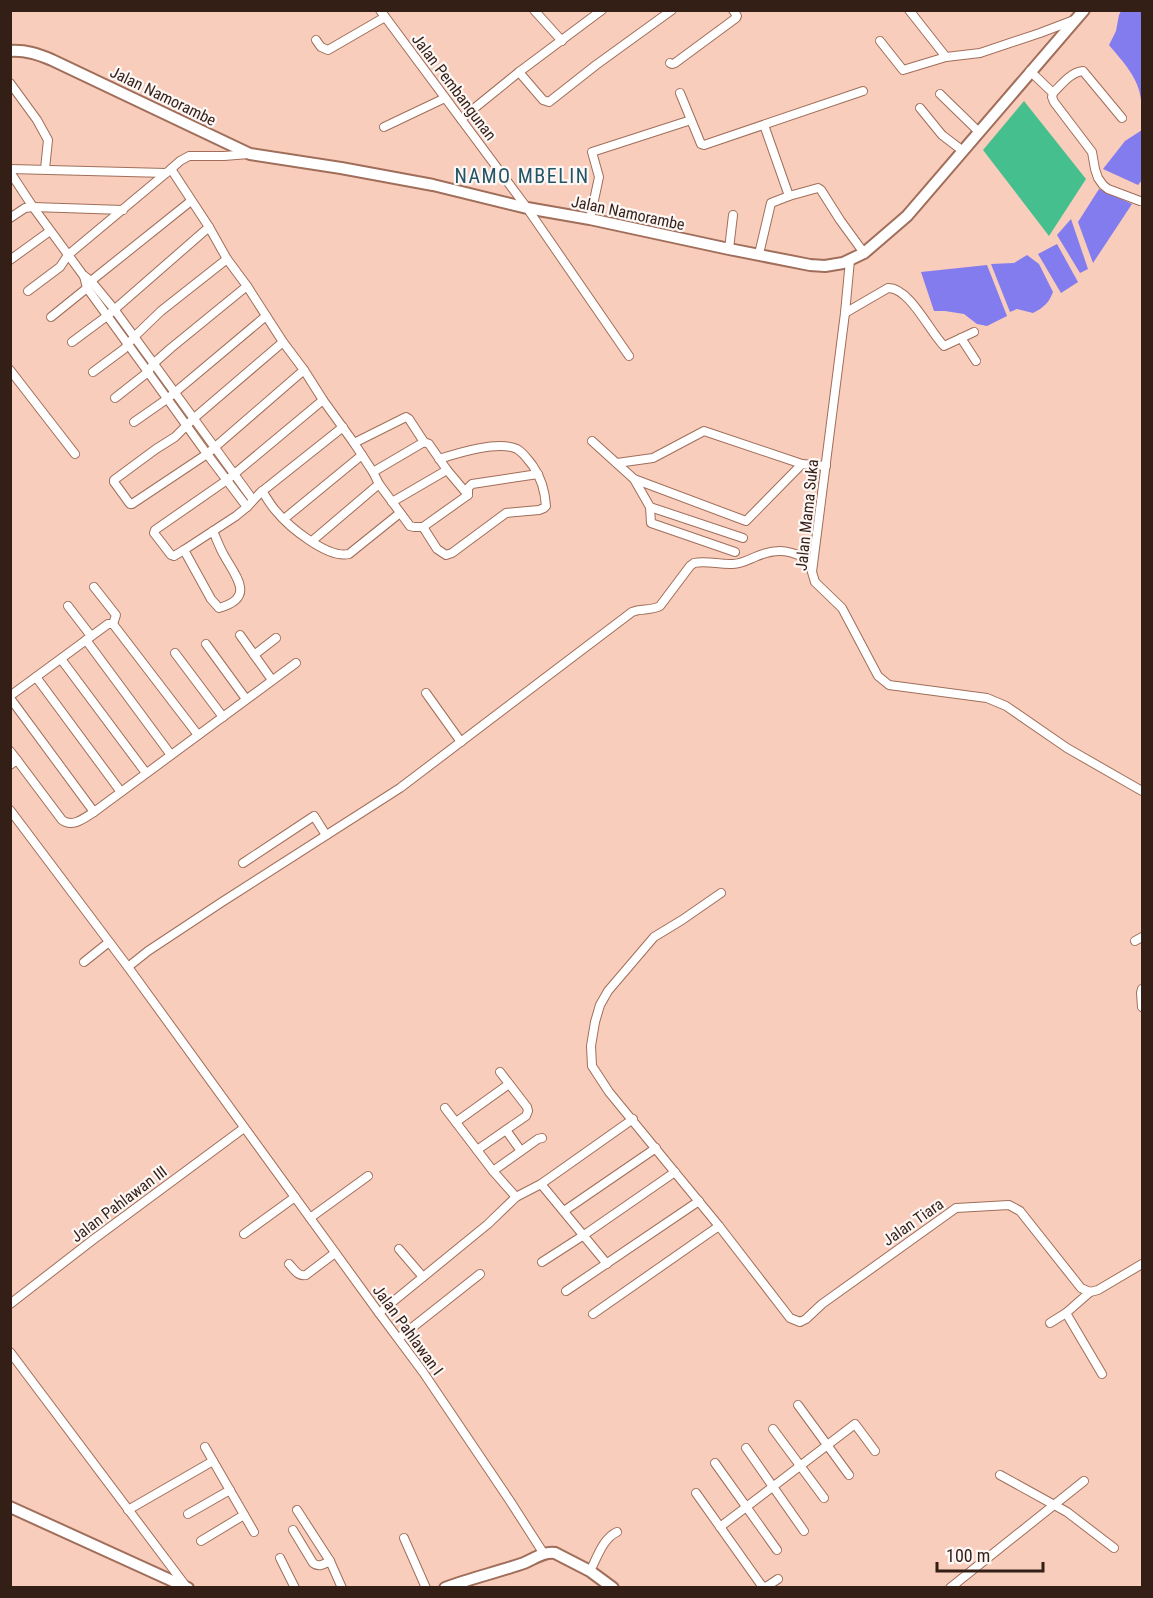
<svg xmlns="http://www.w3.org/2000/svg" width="1153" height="1598" font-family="'Roboto Condensed',sans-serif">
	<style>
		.green { fill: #46bf8e }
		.water { fill: #827cee }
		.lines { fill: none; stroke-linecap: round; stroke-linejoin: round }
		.street-casing { stroke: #a06e5a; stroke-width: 10 }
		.secondary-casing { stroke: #a06e5a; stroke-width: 14 }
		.street { stroke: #fff; stroke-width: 8 }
		.secondary { stroke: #fff; stroke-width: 10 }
		.labels { text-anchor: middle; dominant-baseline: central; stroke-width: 4.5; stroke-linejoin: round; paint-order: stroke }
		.street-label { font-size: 16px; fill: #341f17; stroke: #fdf7f5 }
		.quarter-label { font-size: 20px; letter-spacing: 1.5px; fill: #225565; stroke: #fdf7f5 }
	</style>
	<rect width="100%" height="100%" fill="#f9cdbb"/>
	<path class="green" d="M1024 101 1086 179 1049 236 983 150Z"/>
	<g class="water">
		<path d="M1121 11H1142V99L1141 100C1139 78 1123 62 1109 45L1116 31 1119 15Z"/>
		<path d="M1142 130V180L1138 185 1103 169 1125 141Z"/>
		<path d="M1099 189 1132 204 1093 263 1078 222Z"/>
		<path d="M1071 219 1088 269 1080 273 1057 235Z"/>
		<path d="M1057 244 1078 282 1061 293 1038 254Z"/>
		<path d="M1027 255 1039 264 1053 292C1049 303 1043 308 1033 313L1017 309 1010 312 991 264 1014 263Z"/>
		<path d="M987 265 1007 316 987 326 977 324 964 314 945 311H934L921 272Z"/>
	</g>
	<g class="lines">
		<defs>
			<g id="street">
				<path d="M380 10 527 208 629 356"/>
				<path d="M534 10 562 41"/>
				<path d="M909 10 946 57 980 53 1040 33 1074 20"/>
				<path d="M316 40 321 47 328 50 385 17"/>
				<path d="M880 41 903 70 946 57"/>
				<path d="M670 63 672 64 675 63 736 18 737 16 733 10"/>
				<path d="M1030 71 1053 93 1052 97 1054 102 1092 152 1095 169 1098 178 1103 185 1108 189 1140 201"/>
				<path d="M519 72 543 100 549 102 596 65 672 10"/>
				<path d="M10 83 37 120 48 140 45 169"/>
				<path d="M680 93 701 144 704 145 863 91"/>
				<path d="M1053 93C1062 84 1071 72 1083 71L1122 118"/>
				<path d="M940 94 979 132"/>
				<path d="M920 108 942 135 963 151"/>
				<path d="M461 119 519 72 602 10"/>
				<path d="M764 125 789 196"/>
				<path d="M384 127 445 98"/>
				<path d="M249 154 224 156H189L180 161 171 169 209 227 227 259 247 286 283 342 304 370 323 400 354 443 406 417 409 419 424 442 429 444 447 470 468 495V488L472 484 538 474"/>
				<path d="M10 169 166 173"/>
				<path d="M10 172 33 207 83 275 91 281 114 309 253 500"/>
				<path d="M10 218 25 208 33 207 123 210"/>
				<path d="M590 219 599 177 592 152 691 120"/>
				<path d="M729 249 733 215"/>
				<path d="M759 254 771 203 789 196 818 188 821 190 840 220 864 253"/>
				<path d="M10 260 50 231"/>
				<path d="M850 260 845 313 812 572 815 582 842 608 878 676 889 685 987 698 1006 706 1067 748 1142 791"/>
				<path d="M84 276 87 288 148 372 207 454 247 507"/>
				<path d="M91 281 191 201"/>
				<path d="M28 291 60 267 68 255 171 169"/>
				<path d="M845 313 888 288C909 287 930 332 944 346L974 332"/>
				<path d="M51 317 87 288"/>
				<path d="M961 338 976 361"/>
				<path d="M72 342 107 316 209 227"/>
				<path d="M283 342 193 419 175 437 156 449 114 480V482L130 504H132L207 454 304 370"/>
				<path d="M10 370 75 454"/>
				<path d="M93 372 124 349 134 337 161 311 227 259"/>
				<path d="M115 398 148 372 153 364 171 348 247 286"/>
				<path d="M323 400 227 480 155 530 154 533 171 555 174 556 184 550 236 516 247 507 260 493 343 427"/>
				<path d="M134 422 167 399 266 316"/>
				<path d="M592 441 634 479 746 521 802 464 826 466"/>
				<path d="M354 443 373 472 379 484 410 526 414 527H423L468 495"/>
				<path d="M617 463 653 458 704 431 802 464"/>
				<path d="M373 472 424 442"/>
				<path d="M634 479 650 507 743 538"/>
				<path d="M262 491C267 498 271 506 276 511 289 527 328 559 349 554L400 513"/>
				<path d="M392 502 447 470"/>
				<path d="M650 507 651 523 735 552"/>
				<path d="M284 519 362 455"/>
				<path d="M423 527 437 549 446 555 452 553 506 513 539 510 544 508 546 506C545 491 542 479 533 466 528 460 524 453 517 449 499 440 458 453 439 459"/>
				<path d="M312 541 379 484"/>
				<path d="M184 550 211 599 219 608C255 598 237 578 225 557 220 549 217 540 213 531"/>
				<path d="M94 587 116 615 113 624"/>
				<path d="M68 606 91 636"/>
				<path d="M240 635 272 680"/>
				<path d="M86 640 171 755"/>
				<path d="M206 644 246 699"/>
				<path d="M175 653 223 717"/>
				<path d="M254 655 276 638"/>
				<path d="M61 659 146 773"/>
				<path d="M36 677 121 792"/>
				<path d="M426 693 461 742"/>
				<path d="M10 696 108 624H113L198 735"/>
				<path d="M10 698 94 812"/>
				<path d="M10 751 17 760"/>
				<path d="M10 765 17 760 62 820C73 828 84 818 94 812L296 663"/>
				<path d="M10 810 128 967 379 1313 423 1372 510 1501 544 1554"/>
				<path d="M243 863 314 816 326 835"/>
				<path d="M721 893 682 920 654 937 608 991 600 1005 595 1022 591 1046 592 1066 609 1092 719 1226 790 1318 800 1322 806 1319 822 1304 956 1208 1009 1205 1020 1211 1081 1288 1090 1292 1098 1290 1142 1264"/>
				<path d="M1135 941 1142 937"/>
				<path d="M84 962 109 942"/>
				<path d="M128 967 148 951 222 902 400 788 632 612C641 608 651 611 660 606L690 566 694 563C707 560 720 565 733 564 741 564 748 560 755 557 778 547 793 550 813 563"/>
				<path d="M1142 989 1141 993 1142 1007"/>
				<path d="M445 1108 493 1171 516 1197"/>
				<path d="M456 1122 509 1084"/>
				<path d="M506 1130 521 1151"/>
				<path d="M477 1150 526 1116 528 1111 527 1107 500 1072"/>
				<path d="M493 1171 538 1139 542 1138"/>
				<path d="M541 1184 607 1264"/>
				<path d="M564 1211 656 1148"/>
				<path d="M310 1218 368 1176"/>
				<path d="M244 1234 295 1197"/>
				<path d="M399 1249 423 1277"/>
				<path d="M542 1262 584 1235 675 1172"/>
				<path d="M289 1264C294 1269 298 1277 306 1275L335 1253"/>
				<path d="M566 1291 699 1201"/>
				<path d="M1090 1292 1066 1313 1102 1374"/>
				<path d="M10 1304 94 1239 244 1128"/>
				<path d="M379 1313 488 1224 516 1197 541 1184 633 1119"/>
				<path d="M593 1314 719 1226"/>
				<path d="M1050 1323 1066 1313"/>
				<path d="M399 1338 480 1274"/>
				<path d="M10 1352 185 1585"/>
				<path d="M798 1405 849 1475"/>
				<path d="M773 1429 824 1498"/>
				<path d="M205 1447 254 1532"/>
				<path d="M746 1448 804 1531"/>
				<path d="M715 1463 777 1550"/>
				<path d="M1000 1475 1067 1512 1114 1548"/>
				<path d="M696 1493 762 1586 761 1588"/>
				<path d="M128 1510 213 1461"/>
				<path d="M297 1510 330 1561 342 1588"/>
				<path d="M188 1514 230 1490"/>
				<path d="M720 1527 855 1424 875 1451"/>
				<path d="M293 1530 313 1563C319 1568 324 1564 330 1561"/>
				<path d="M404 1538 426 1588"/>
				<path d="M201 1541 244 1515"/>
				<path d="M280 1558 295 1588"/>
				<path d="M590 1571C597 1558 603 1538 617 1532"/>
				<path d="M762 1586 766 1587 778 1579"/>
				<path d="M950 1588 1084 1481"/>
			</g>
			<g id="secondary">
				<path d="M10 51C26 50 38 54 52 60L250 154 341 168 433 185 527 208 590 219 729 249 810 265 825 266 843 263 864 253 907 216 1084 10"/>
				<path d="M10 1507 188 1588"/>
				<path d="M445 1588C471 1578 498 1572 524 1563 534 1559 544 1551 555 1553L590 1571 613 1588"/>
			</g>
		</defs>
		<use href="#street" class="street-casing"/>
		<use href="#secondary" class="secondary-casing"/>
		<use href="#street" class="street"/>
		<use href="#secondary" class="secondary"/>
	</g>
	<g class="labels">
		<g class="street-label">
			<text transform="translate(454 87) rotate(53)">Jalan Pembangunan</text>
			<text transform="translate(163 96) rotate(26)">Jalan Namorambe</text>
			<text transform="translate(628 213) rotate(12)">Jalan Namorambe</text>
			<text transform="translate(807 515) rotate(-84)">Jalan Mama Suka</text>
			<text transform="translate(119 1204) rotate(-37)">Jalan Pahlawan III</text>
			<text transform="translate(913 1222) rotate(-35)">Jalan Tiara</text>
			<text transform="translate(408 1330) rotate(54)">Jalan Pahlawan I</text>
		</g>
		<g class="quarter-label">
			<text x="522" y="176">NAMO MBELIN</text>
		</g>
	</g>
	<rect width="1153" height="1598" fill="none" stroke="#341f17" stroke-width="24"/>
	<path d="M937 1562v9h106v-9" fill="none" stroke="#341f17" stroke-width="3"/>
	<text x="946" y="1562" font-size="18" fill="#341f17" stroke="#fdf7f5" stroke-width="4.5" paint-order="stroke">100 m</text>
</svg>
